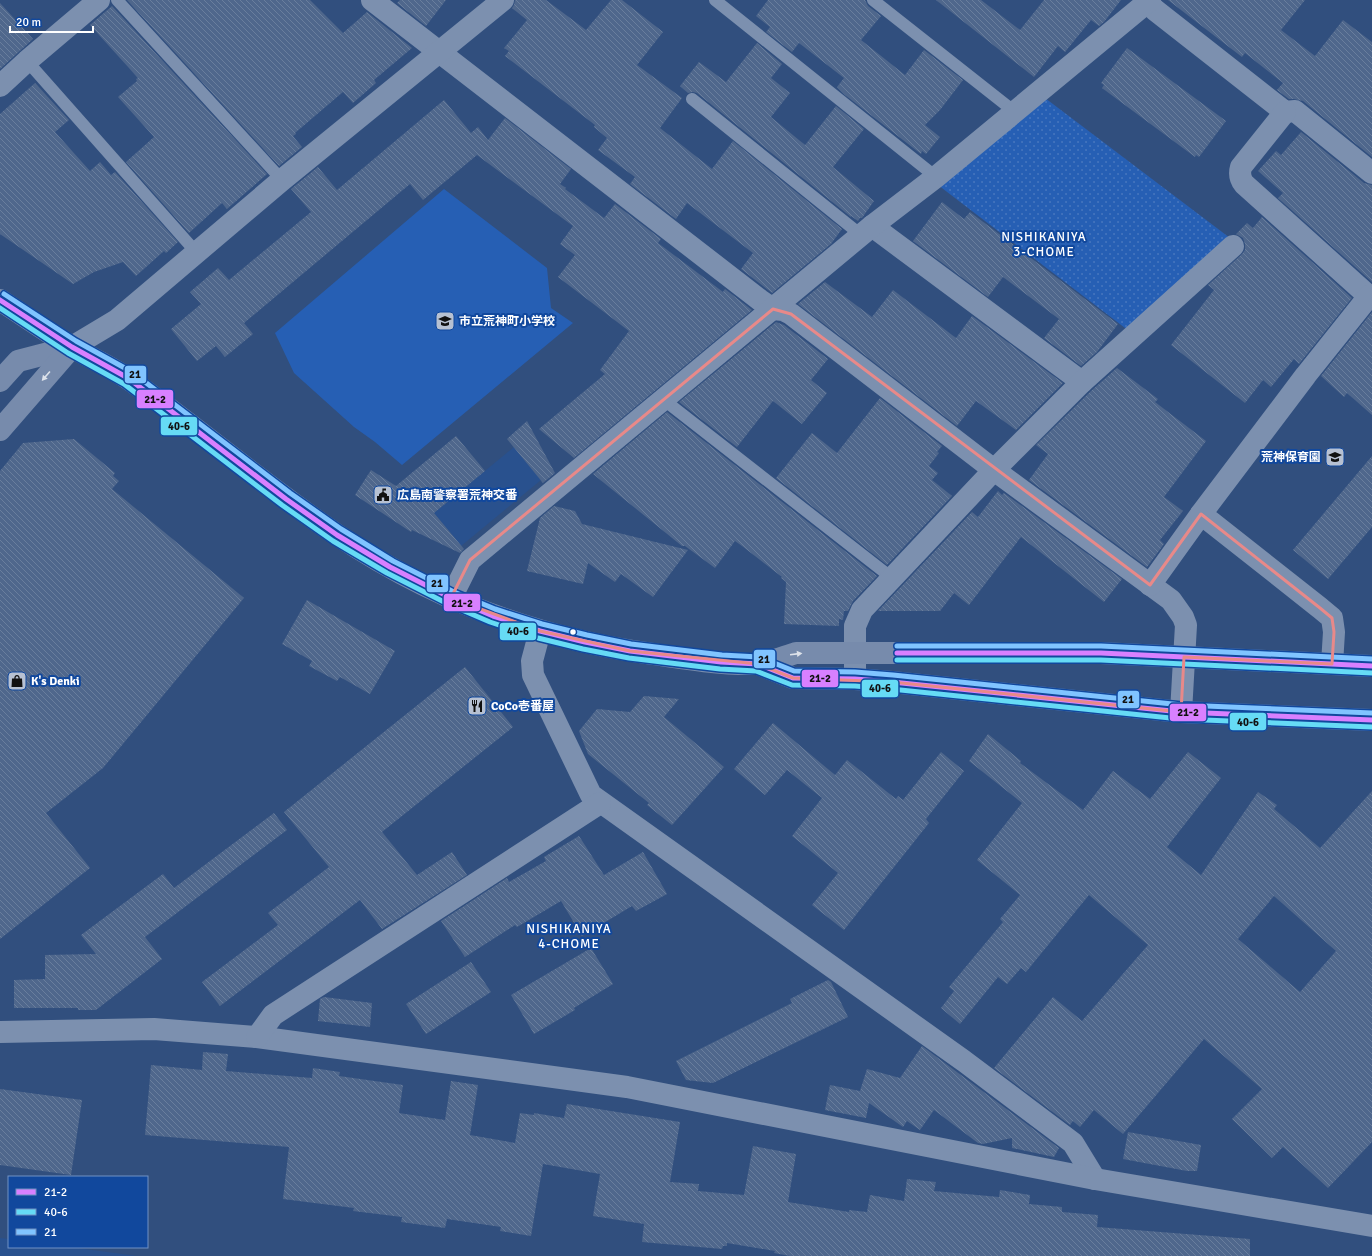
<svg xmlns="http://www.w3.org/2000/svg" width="1372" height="1256" font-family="Signika,'Noto Sans JP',sans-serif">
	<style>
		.green { fill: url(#green-dots) }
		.pitch { fill: #265fb4 }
		.water { fill: #29518e }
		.building { fill: url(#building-back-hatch); fill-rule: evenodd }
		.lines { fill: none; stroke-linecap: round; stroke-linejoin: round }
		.lane { stroke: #7c90af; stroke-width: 12 }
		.street { stroke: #7c90af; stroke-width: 22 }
		.secondary { stroke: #778bac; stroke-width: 22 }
		.bus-1-casing { stroke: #11489d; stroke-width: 8 }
		.bus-2-casing { stroke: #11489d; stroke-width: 8 }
		.bus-3-casing { stroke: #11489d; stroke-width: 8 }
		.bus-1 { stroke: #d880ff; stroke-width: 5 }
		.bus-2 { stroke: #66dbf5; stroke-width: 5 }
		.bus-3 { stroke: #80c4ff; stroke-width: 5 }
		.oneway { fill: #dde2ea }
		.marked { fill: none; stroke: #e88989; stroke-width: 3; stroke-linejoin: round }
		.bus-dot { fill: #fff; stroke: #11489d; stroke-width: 1.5 }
		.labels { text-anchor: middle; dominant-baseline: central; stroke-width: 4; stroke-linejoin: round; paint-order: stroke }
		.poi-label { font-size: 12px; font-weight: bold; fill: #fff; stroke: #11489d; text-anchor: start }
		.neighbourhood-label { font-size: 13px; letter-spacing: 1px; fill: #fff; stroke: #11489d }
		.line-badge { stroke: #11489d; stroke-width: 1.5 }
		.pale-badge-label { font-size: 11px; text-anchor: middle; font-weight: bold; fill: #111 }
	</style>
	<defs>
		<pattern id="green-dots" width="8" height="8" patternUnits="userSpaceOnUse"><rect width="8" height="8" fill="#265fb4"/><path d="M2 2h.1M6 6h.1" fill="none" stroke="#4777bf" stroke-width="1.8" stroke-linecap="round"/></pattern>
		<pattern id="building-back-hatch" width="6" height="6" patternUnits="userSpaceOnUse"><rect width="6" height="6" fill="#4f678c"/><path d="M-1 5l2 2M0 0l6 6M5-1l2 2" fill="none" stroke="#697e9d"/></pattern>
	</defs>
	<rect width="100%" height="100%" fill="#314f7e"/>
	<path class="green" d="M1045 98 1230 238 1129 331 938 185Z"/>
	<path class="pitch" d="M444 189 547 268 551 308 573 323 402 465 375 442 354 427 294 373 275 333Z"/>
	<g class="water">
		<path d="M514 447 541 480 461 546 434 513Z"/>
		<path d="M0 1238 9 1239V1247H70L137 1256H0Z"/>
	</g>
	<g class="building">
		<path d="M127 0H310L343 33 367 12 412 48 374 80 376 83 353 103 343 92 295 133 296 134 293 136 302 147 279 166Z"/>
		<path d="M400 0H446L426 26 397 3Z"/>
		<path d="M515 0H546L586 30 611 0H622L663 32 637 65 682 98 660 128 712 169 733 141 842 229 831 244 772 293 741 269 753 253 687 203 676 219 630 184 635 177 598 150 607 138 594 127 595 125 505 56 509 51 504 48 527 20 512 8 514 5Z"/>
		<path d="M768 0H865L868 6 881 16 861 40 905 75 924 50 963 80 940 110 925 125 940 137 926 154 922 151 921 154 845 95 837 87 844 78 799 43 792 52 766 32 770 27 756 16Z"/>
		<path d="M936 0H981L1020 30 1044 0H1121L1104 22 1099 26 1091 20 1065 52 1058 46 1034 77Z"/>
		<path d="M1168 0H1305L1281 30 1315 56 1343 20 1372 42V157L1303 101 1294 99H1289L1277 90 1283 83 1245 53 1242 57Z"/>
		<path d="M0 3 33 39 0 69Z"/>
		<path d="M112 6 267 174 227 209 222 203 189 233 126 162 154 137 118 97 137 81 136 79 138 78 90 25Z"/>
		<path d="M757 43 782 64 771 78 790 93 771 117 805 145 836 106 864 129 833 167 874 201 862 218H860L858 221 851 216V217L697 93 693 92 688 93 680 86 699 62 726 82Z"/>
		<path d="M1127 48 1226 121 1199 157 1196 155 1195 157 1102 88 1104 85 1101 83Z"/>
		<path d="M35 83 69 120 55 132 90 171 100 162 111 175 115 172 178 242 166 253 164 251 136 276 123 262 94 272 73 284 0 234V114Z"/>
		<path d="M444 100 471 133 478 127 488 140 505 118 571 169 560 184 566 188 565 189 604 218 615 204 661 239 658 243 723 292 725 289 752 310 574 458 539 429 605 374 600 370 629 331 558 277 575 255 560 244 573 226 477 155 423 200 410 184 244 323 253 334 225 357 216 346 197 361 171 329 201 304 190 292 218 268 229 280 311 212 291 189 318 167 337 190Z"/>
		<path d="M1301 132 1364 183 1372 185V282L1278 198 1283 193 1258 171 1276 151 1281 155Z"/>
		<path d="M942 202 964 219 970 212 1118 324 1097 352 1081 366 1044 338 1059 319 1003 277 988 297 913 241Z"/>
		<path d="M1262 217 1352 298 1299 364 1294 359 1271 387 1263 380 1245 403 1171 345 1214 290 1208 285 1241 255 1245 250V244L1243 238 1236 234 1247 223 1253 228Z"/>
		<path d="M825 282 872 317 893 290 956 338 972 316 1063 383 1016 430 976 401 957 426 798 304Z"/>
		<path d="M1372 312V415L1347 393 1344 397 1321 376Z"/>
		<path d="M776 322 784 325 828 359 811 380 827 393 802 424 773 401 737 447 679 402Z"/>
		<path d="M1117 368 1158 399 1155 402 1206 441 1164 497 1183 511 1160 540 1164 544 1147 567 1029 480 1048 454 1036 445 1091 391Z"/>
		<path d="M880 398 942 446 937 452 939 453 929 466 938 473 932 480 952 496 887 565 776 478 812 433 837 453Z"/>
		<path d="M667 412 877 576 853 601 848 611H844L843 620 839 619V626L784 624 786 582 781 578 782 577 742 546 735 541 715 568 685 546H682L593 474Z"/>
		<path d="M527 421 555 473 543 483 507 439Z"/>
		<path d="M456 436 485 471 434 513 464 549 460 553 412 530 411 532 355 495 371 470 396 486Z"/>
		<path d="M74 439 115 473 113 476 119 481 112 489 244 598 103 768 46 813 90 868 0 939V471L23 443Z"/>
		<path d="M1372 456V527L1328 579 1293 550Z"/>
		<path d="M998 491 1002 495 1004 493 1122 579 1104 602 1021 537 969 605 954 593 940 611H878L972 512 978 517Z"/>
		<path d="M554 506 575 511 582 524 688 550 653 597 621 574 615 582 588 563 583 584 527 571 540 518Z"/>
		<path d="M307 600 395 651 370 694 340 677 337 681 309 666 312 661 282 644Z"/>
		<path d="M465 667 513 727 382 832 417 875 452 852 467 875 382 929 360 900 220 1006 202 982 278 925 268 913 329 867 284 812Z"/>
		<path d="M644 696 679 699 664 717 724 767 672 825 647 805 649 803 588 754 579 731 597 709 630 712Z"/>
		<path d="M773 723 835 775 847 760 896 799 898 796 903 800 941 752 964 771 926 819 929 823 844 930 812 905 838 873 792 836 822 798 787 770 765 795 734 769Z"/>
		<path d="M988 734 1021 761 1020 763 1083 810 1113 771 1150 799 1188 752 1221 778 1167 847 1201 875 1258 792 1277 805 1274 809 1320 848 1372 791V1142L1328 1188 1283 1147 1272 1158 1232 1119 1262 1089 1204 1039 1123 1134 1094 1110 1080 1127 1073 1121 1070 1125 994 1068 1053 997 1082 1021 1148 945 1089 895 1026 972 1021 968 1007 984 998 977 960 1024 941 1008 954 991 949 987 1003 922 1000 919 1020 895 977 860 1022 803 969 761ZM1274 896 1336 951 1300 992 1238 939Z"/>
		<path d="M274 813 287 830 145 937 162 959 96 1010H78V1008H14V980L45 979V955L96 954 81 935 163 874 174 888Z"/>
		<path d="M579 836 604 875 643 852 667 894 636 911 632 906 582 936 561 901 517 927 515 925 465 957 441 921 507 878 509 882 546 861 544 857Z"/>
		<path d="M591 948 613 984 574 1008 575 1010 534 1034 511 995Z"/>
		<path d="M471 962 491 992 426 1034 406 1004Z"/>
		<path d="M828 980 831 982 848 1017 713 1083 686 1080 676 1061 792 1003 790 999Z"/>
		<path d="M324 997 372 1003 370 1027 318 1021 320 999Z"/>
		<path d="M922 1046 1059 1148 1054 1157 1012 1148V1138L983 1144 978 1143 934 1110 920 1130 907 1121 903 1127 869 1103 866 1118 825 1110 830 1085 860 1091 867 1069 900 1078Z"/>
		<path d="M203 1052 228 1054 226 1071 312 1078 313 1068 340 1072 339 1076 403 1085 399 1113 445 1120 451 1081 478 1085 470 1135 515 1143 520 1113 534 1115V1113L564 1118 567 1104 680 1122 670 1182 699 1184 698 1191 744 1195 753 1146 796 1154 788 1202 849 1212V1210L867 1212 870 1195 904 1201 907 1179 936 1182 934 1191 999 1197 1000 1190 1030 1195 1029 1204 1062 1207V1212L1098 1215 1097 1227 1250 1239V1256H790L774 1253 775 1251 727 1243V1246H723L722 1249 642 1242 644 1224 593 1216 600 1174 543 1164 531 1236 500 1231 501 1227 447 1219 445 1228 401 1222 402 1217 353 1211 354 1208 283 1199 289 1147 145 1135 151 1065 202 1070Z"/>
		<path d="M0 1089 82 1100 71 1175 0 1165Z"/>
		<path d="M1128 1132 1201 1145 1197 1171H1187L1123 1159Z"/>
	</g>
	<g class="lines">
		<g class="lane">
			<path d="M117 0 282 180"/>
			<path d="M715 0 936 177"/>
			<path d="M873 0 1015 112"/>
			<path d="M27 61 196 252"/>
			<path d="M692 99 861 235"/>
			<path d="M664 400 892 578"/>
		</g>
		<g class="street">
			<path d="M372 0 760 300 773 309 783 310 791 314 994 470 1171 600 1183 617 1186 625 1181 712"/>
			<path d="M1145 0 1155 10 1285 112 1295 111 1372 173"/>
			<path d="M0 86 27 61 99 0"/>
			<path d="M1285 112 1241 167C1239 174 1240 179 1244 184L1372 299"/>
			<path d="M872 226 1082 382"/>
			<path d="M72 347 117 320 282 180 503 0"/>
			<path d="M1150 585 1201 514"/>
			<path d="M451 598 470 560 872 226 936 177 1150 0"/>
			<path d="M540 631 532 661 533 675 591 795 964 1061 1073 1143 1095 1179"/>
			<path d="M1332 664 1334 632 1332 618 1320 608 1201 514 1306 375 1369 296"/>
			<path d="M855 679V626L862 610 994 470 1082 382 1233 246"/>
			<path d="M0 1032 154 1029 257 1037 627 1087 1095 1179 1372 1226"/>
			<path d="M257 1037 273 1015 600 803"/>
		</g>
		<g class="secondary">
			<path d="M0 300C24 316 47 332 72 347 91 358 112 367 130 380 200 430 265 486 336 534 432 599 538 639 653 654 685 659 724 665 756 664 769 663 783 657 796 653H1101L1372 666"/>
			<path d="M0 381 18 361 72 347"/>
			<path d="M0 430 72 347"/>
			<path d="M758 664 793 678 855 679 892 682 1181 712 1372 720"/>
		</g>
		<defs>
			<g id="bus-1">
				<path d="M0 300 72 347 128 378 286 499 337 535 390 567 451 598 493 616 540 631 585 642 630 651 721 662 758 664 793 678 855 679 892 682 1181 712 1372 720"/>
				<path d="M897 653H1101L1372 666"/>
			</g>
			<g id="bus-2">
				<path d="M0 308 68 353 124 384 282 505 333 541 387 573 448 604 490 622 538 638 583 649 629 658 720 669 756 671 792 685 855 686 891 689 1180 719 1372 727"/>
				<path d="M897 660H1101L1372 673"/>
			</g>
			<g id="bus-3">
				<path d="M4 294 76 341 132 372 290 493 341 529 393 561 454 592 495 609 542 624 587 635 631 644 722 655 759 657 794 671 855 672 893 675 1182 705 1372 713"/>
				<path d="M897 646H1101L1372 659"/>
			</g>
		</defs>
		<use href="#bus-1" class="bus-1-casing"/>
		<use href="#bus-2" class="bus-2-casing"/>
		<use href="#bus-3" class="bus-3-casing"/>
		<use href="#bus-1" class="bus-1"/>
		<use href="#bus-2" class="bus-2"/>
		<use href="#bus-3" class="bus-3"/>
	</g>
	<defs><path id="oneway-solid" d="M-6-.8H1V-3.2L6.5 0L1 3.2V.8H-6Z"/></defs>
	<g class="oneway">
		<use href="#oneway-solid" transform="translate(46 376) rotate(131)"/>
		<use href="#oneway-solid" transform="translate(796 654) rotate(-7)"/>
	</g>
	<path class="marked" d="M773 309 791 314 1150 585 1201 514 1320 608 1332 618 1334 632 1332 664 1184 657 1181 712 892 682 793 678 758 664 630 651 540 631 451 598 470 560Z"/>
	<defs>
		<symbol id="school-square" viewBox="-11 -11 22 22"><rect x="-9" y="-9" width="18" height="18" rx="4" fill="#b7c1d2" stroke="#11489d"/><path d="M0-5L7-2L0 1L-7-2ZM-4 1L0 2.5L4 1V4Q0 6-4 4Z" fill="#111"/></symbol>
		<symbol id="civic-square" viewBox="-11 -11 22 22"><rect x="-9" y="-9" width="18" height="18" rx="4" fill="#b7c1d2" stroke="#11489d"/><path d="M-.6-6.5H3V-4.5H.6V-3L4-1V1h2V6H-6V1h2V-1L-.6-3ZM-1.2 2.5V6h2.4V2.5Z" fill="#111"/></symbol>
		<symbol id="shop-square" viewBox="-11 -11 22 22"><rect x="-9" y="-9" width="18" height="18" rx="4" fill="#b7c1d2" stroke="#11489d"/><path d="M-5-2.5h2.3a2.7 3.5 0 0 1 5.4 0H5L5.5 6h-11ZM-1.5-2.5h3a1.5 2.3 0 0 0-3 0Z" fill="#111"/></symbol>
		<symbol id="restaurant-square" viewBox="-11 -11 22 22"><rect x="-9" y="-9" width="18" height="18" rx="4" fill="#b7c1d2" stroke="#11489d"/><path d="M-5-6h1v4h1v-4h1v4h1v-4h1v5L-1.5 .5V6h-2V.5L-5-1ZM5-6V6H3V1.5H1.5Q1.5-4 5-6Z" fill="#111"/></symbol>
	</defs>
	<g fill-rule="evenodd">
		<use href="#school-square" x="434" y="310" width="22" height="22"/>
		<use href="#school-square" x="1324" y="446" width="22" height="22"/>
		<use href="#civic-square" x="372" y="484" width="22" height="22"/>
		<use href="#shop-square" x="6" y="670" width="22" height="22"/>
		<use href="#restaurant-square" x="466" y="695" width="22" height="22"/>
	</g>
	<circle class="bus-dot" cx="573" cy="632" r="3.5"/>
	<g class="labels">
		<g class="poi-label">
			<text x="459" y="321">市立荒神町小学校</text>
			<text x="1321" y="457" text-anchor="end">荒神保育園</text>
			<text x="397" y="495">広島南警察署荒神交番</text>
			<text x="31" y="681">K's Denki</text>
			<text x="491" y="706">CoCo壱番屋</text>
		</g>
		<g class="neighbourhood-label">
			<text x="1044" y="237">NISHIKANIYA<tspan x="1044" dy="15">3-CHOME</tspan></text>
			<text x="569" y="929">NISHIKANIYA<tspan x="569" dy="15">4-CHOME</tspan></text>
		</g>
	</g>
	<g class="line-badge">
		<rect x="124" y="365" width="23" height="19" rx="4" fill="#80c4ff"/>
		<rect x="136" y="389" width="38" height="20" rx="4" fill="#d880ff"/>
		<rect x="160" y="416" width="38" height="20" rx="4" fill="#66dbf5"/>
		<rect x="426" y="574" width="23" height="19" rx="4" fill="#80c4ff"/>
		<rect x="443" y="593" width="38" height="19" rx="4" fill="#d880ff"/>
		<rect x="499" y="622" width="38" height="19" rx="4" fill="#66dbf5"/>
		<rect x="753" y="649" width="23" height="20" rx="4" fill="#80c4ff"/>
		<rect x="801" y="669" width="38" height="19" rx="4" fill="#d880ff"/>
		<rect x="861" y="679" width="38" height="19" rx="4" fill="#66dbf5"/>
		<rect x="1117" y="690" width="23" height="19" rx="4" fill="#80c4ff"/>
		<rect x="1169" y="703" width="38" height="19" rx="4" fill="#d880ff"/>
		<rect x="1229" y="712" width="38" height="19" rx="4" fill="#66dbf5"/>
	</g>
	<g class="pale-badge-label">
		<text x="135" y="378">21</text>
		<text x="155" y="403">21-2</text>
		<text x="179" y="430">40-6</text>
		<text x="437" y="587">21</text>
		<text x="462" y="607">21-2</text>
		<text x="518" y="635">40-6</text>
		<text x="764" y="663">21</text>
		<text x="820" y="682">21-2</text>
		<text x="880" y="692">40-6</text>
		<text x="1128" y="703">21</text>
		<text x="1188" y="716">21-2</text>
		<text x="1248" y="726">40-6</text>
	</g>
	<rect x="8" y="1176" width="140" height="72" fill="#11489d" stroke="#7091c4"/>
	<rect x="16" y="1189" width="20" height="6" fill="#d880ff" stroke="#7091c4"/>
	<text x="44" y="1196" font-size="12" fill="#ffffff">21-2</text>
	<rect x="16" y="1209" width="20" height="6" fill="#66dbf5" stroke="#7091c4"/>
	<text x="44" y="1216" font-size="12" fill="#ffffff">40-6</text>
	<rect x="16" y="1229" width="20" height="6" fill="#80c4ff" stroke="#7091c4"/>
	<text x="44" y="1236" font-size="12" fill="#ffffff">21</text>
	<path d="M10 26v6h83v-6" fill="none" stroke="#ffffff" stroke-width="2"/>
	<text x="16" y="26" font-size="12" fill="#ffffff" stroke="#11489d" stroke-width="3" paint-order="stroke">20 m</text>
</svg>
